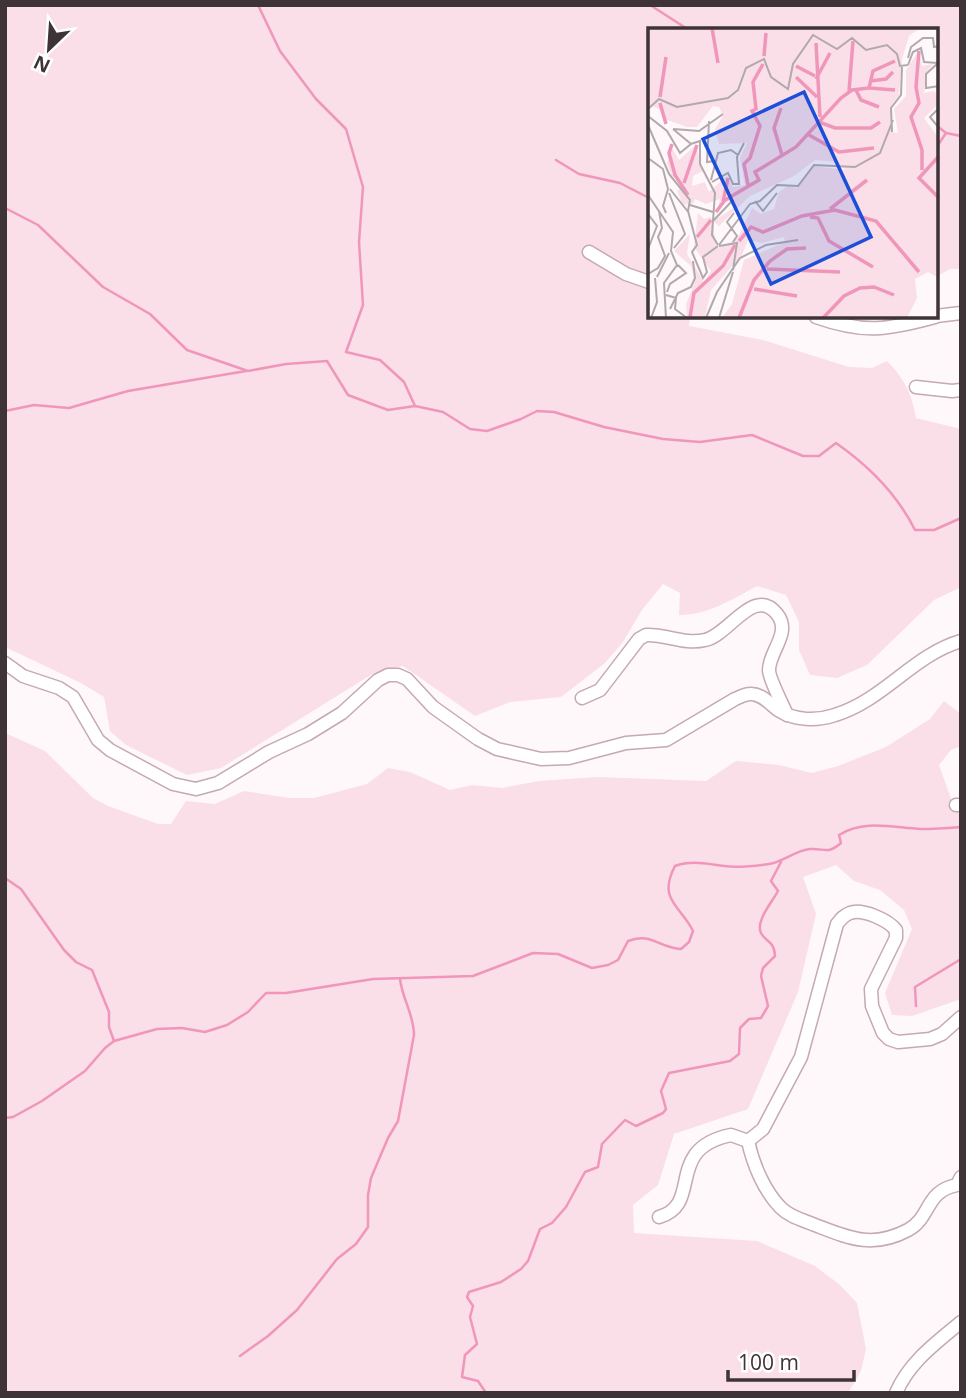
<svg xmlns="http://www.w3.org/2000/svg" width="966" height="1398" font-family="'Open Sans',sans-serif">
	<style>
		.green { fill: #fadee8 }
		.lines { fill: none; stroke-linecap: round; stroke-linejoin: round }
		.stream { stroke: #f196bb; stroke-width: 2.5 }
		.minor-casing { stroke: #c5a9b4; stroke-width: 15 }
		.minor { stroke: #fff; stroke-width: 12 }
		.inset-river { fill: none; stroke: #f196bb; stroke-width: 3.5 }
		.inset-road { fill: none; stroke: #b1a9ac; stroke-width: 2 }
		.view { fill: #1d4ed8; fill-opacity: 0.15; stroke: #1d4ed8; stroke-width: 3.5 }
		.inset-edge { fill: none; stroke: #3e3337; stroke-width: 3.5 }
	</style>
	<rect width="100%" height="100%" fill="#fef8fa"/>
	<g class="green">
		<path d="M5 5H961V269H950L936 277V30H649V317H690L689 326 763 340 849 367 872 368 887 361C904 378 912 394 916 418L961 429V587L934 600 867 665 837 678 810 675 799 650V622L786 595 757 586C731 600 708 615 679 615L680 593 663 584 642 610 623 642 605 663 561 697 510 702 475 716 403 666 374 673 221 768 187 775 126 745 110 731 104 697 81 683 5 647Z"/>
		<path d="M944 701 961 714V746L951 750 939 765 953 804 961 807V999L912 1016 892 1015 885 993 912 929 904 910 880 890 854 881 836 865 803 877 816 914 798 992 748 1109 674 1134 658 1185 633 1205 634 1233 757 1241 815 1266 840 1285 857 1303 866 1349 861 1371 848 1393H5V733L45 751 93 798 108 806 158 824H171L186 801 215 804 244 791 289 798H314L367 784 388 768 410 772 450 790 472 785 502 788 539 781 597 777 706 781 736 761 779 765 812 773 838 766 886 747 930 719Z"/>
	</g>
	<g class="lines">
		<g class="stream">
			<path d="M258 5 280 51 316 99 346 129 363 187 359 242 363 305 346 352 380 360 404 382 415 406"/>
			<path d="M650 5 689 30"/>
			<path d="M936 125 946 133"/>
			<path d="M936 148 946 133 961 136"/>
			<path d="M556 160 579 174 620 183 649 198"/>
			<path d="M5 208 38 225 103 287 150 314 187 350 248 371 286 364 327 361 348 395 388 410 415 406 443 412 470 429 487 431 521 419 537 411 554 412 604 427 663 439 700 442 752 435 803 456H819L836 443C869 466 897 494 915 530H934L961 518"/>
			<path d="M5 411 34 405 69 408 128 391 246 371"/>
			<path d="M5 878 21 889 64 950 76 962 92 970 109 1012V1027L114 1041"/>
			<path d="M916 1006 915 987 961 959"/>
			<path d="M5 1118 13 1117 42 1101 85 1071 105 1048 114 1041 157 1029 182 1028 205 1032 227 1025 248 1012 266 993H286L373 979 473 976 533 953 558 954 592 968 608 965 618 960 628 941C651 932 659 948 681 949L689 942 693 931C681 906 657 900 675 866 692 860 707 864 724 866 738 868 754 866 769 864 783 862 796 850 810 849 825 848 827 855 841 843L839 835C864 819 894 828 921 829 934 829 948 828 961 827"/>
			<path d="M240 1356 268 1336 297 1310 337 1259 356 1244 368 1227V1195L371 1178 388 1138 398 1121 414 1035C414 1015 402 998 400 979"/>
			<path d="M486 1393 478 1381 462 1377 465 1355 477 1344 470 1317 473 1306 467 1297 469 1292 501 1282 521 1269 528 1261 540 1229 552 1223 566 1207 585 1172 598 1167 602 1144 625 1120 636 1126 663 1113 666 1109 661 1091 669 1073 730 1061 739 1054 740 1028 749 1019 761 1018 768 1006 761 976 763 968 775 956C774 940 766 943 761 933 755 921 773 901 778 891L771 881 781 862"/>
		</g>
		<defs>
			<g id="minor">
				<path d="M589 252 626 274 649 282"/>
				<path d="M936 316 961 313"/>
				<path d="M816 317C864 334 887 330 935 317"/>
				<path d="M916 387 952 391 961 390"/>
				<path d="M5 663 23 676 59 688 73 697 98 740 110 750 173 784 196 789 218 783 269 752 308 734 342 713 378 680 388 675H398L407 679 433 707 478 739 497 749 541 759 569 758 626 743 666 740 735 699C740 697 745 694 750 694 761 693 770 704 778 710 795 721 817 721 835 715 884 700 913 655 961 641"/>
				<path d="M582 698 600 690 639 639 646 635C666 634 684 645 705 640 729 635 754 585 777 614 792 633 769 651 769 670 769 679 783 705 787 715"/>
				<path d="M956 805H961"/>
				<path d="M748 1141 763 1129 801 1057 837 924C841 919 844 915 850 913 862 908 888 920 896 930V938L871 989 872 1006 883 1033 889 1039 898 1042 930 1039 942 1034 961 1017"/>
				<path d="M748 1141C753 1164 764 1191 781 1208 790 1217 803 1220 815 1225 849 1238 872 1249 908 1230 931 1218 925 1191 957 1185L961 1177"/>
				<path d="M659 1217C704 1204 663 1149 731 1135L748 1141"/>
				<path d="M896 1393C909 1362 936 1343 961 1322"/>
			</g>
		</defs>
		<use href="#minor" class="minor-casing"/>
		<use href="#minor" class="minor"/>
	</g>
	<g transform="translate(648 28)">
		<rect width="290" height="290" fill="#fef8fa"/>
		<path d="M0 0H272L261 8 254 31 251 68 244 76 243 104 250 105 246 81 258 68V42L271 22 274 38 285 36 279 43 276 65 286 63 290 67V76L276 90 290 109 291 250 280 244 267 251 269 270 259 290H74L84 276 96 232 137 214 136 209 114 215 100 212 94 227 63 262 57 289 39 290 38 276 47 254 43 238 26 223 42 206 39 226 56 254 63 243 46 219 50 185 56 191 63 189 69 220 89 211 104 180 113 186 126 181 131 164 139 158 149 160 166 138 197 142 189 134 167 132 146 148 102 168 71 198 65 193 86 180 85 172 77 174 68 187 72 171 58 176 47 171 46 175 35 177 29 163 36 158 23 147 19 135 24 120 31 132 48 117 55 143 45 148 44 158 57 154 61 164 79 148 85 159 97 157 92 130 99 115 71 116 67 101 75 88 71 79 65 78 49 99H39L16 91 11 81 0 76Z" fill="#fadee8"/>
		<path class="inset-river" d="M64 0 70 35M168 15 172 89M271 23 268 59 271 75 263 89 274 122V142M116 28 118 5M148 38 167 48M148 49 169 69M168 51 182 25M222 53 238 51 245 44M222 60 247 62M208 62 213 72 231 79M201 63 205 13M12 69 18 29M12 75 18 96M133 80 126 100 134 127M171 94 187 100H223L232 94M161 107 191 124 226 120M24 116 21 125 27 147 40 167M291 128 271 150 291 170M36 155 49 117M100 157 96 136 102 130 112 98 104 83 108 81 105 54 115 36M75 174 80 150M182 181 219 152M68 184 77 172 111 152 107 144 148 119 193 70 204 62 221 60 225 43 247 33M162 189 170 190 181 213 225 239M49 209 63 192M91 213 103 199 115 204 154 188 187 182 228 193 271 244M119 241 192 244M106 261 149 268M42 289 46 265 75 238 87 217M91 290 106 252 122 233 139 221 158 220M175 290 196 268 212 260 226 259 246 267"/>
		<path class="inset-road" d="M260 30 263 19 275 10H285L286 19 291 18M260 37 265 24 273 20 276 34 290 35 278 46V60L291 58M291 80 282 89 291 100M0 81 11 71 29 79 80 70 90 62 98 40 116 31 123 49 140 61 145 36 165 7 189 21 204 10 218 22 239 17 249 26 252 38 260 37M0 88 19 103 32 125 43 116M61 93 59 134 67 133M0 97 21 146 42 172 40 183 49 217 44 224 55 250 59 244 55 229 70 218M25 101 43 116 52 113V136L67 165 64 207 70 217M25 101 51 103 75 86M244 104 243 80 253 67 254 39M0 130 15 141 20 161 15 178 18 185M63 152 70 125 83 122 90 127M64 154 80 145 85 156H91L89 129 96 115M22 161 41 185M21 165 37 206 26 220M0 167 25 204 23 223 29 237 16 255 18 290M107 173 115 183 129 165M42 177 65 184M0 186 9 198 0 221M65 193 85 172M85 214 89 208 79 194 86 185M71 217 102 176 112 173 129 157 150 158 166 137 207 139 232 125 245 92M71 218 89 215 85 242M0 246 10 240 17 228 10 209 14 200 11 183M9 249 21 225M19 264 22 256 38 245 30 237M18 267 28 270 27 281 39 290M22 281 30 265 43 259 47 250 45 233M3 290 9 274 7 250M58 290 69 264 92 230 118 217 150 212M71 290 85 244"/>
		<path class="view" d="M156 64 223 209 123 256 55 111Z"/>
		<rect width="290" height="290" class="inset-edge"/>
	</g>
	<rect width="966" height="1398" fill="none" stroke="#3e3337" stroke-width="14"/>
	<g transform="translate(49 49) rotate(205)" stroke="#ffffff" stroke-width="5" paint-order="stroke">
	<path d="M0-5L12 26L0 18L-12 26Z" fill="#3e3337"/>
	<text y="-10" font-size="19" font-weight="bold" text-anchor="middle" fill="#3e3337">N</text>
	</g>
	<path d="M728 1370v10h126v-10" fill="none" stroke="#3e3337" stroke-width="3.5"/>
	<text x="738" y="1370" font-size="21" fill="#3e3337" stroke="#ffffff" stroke-width="5" paint-order="stroke">100 m</text>
</svg>
